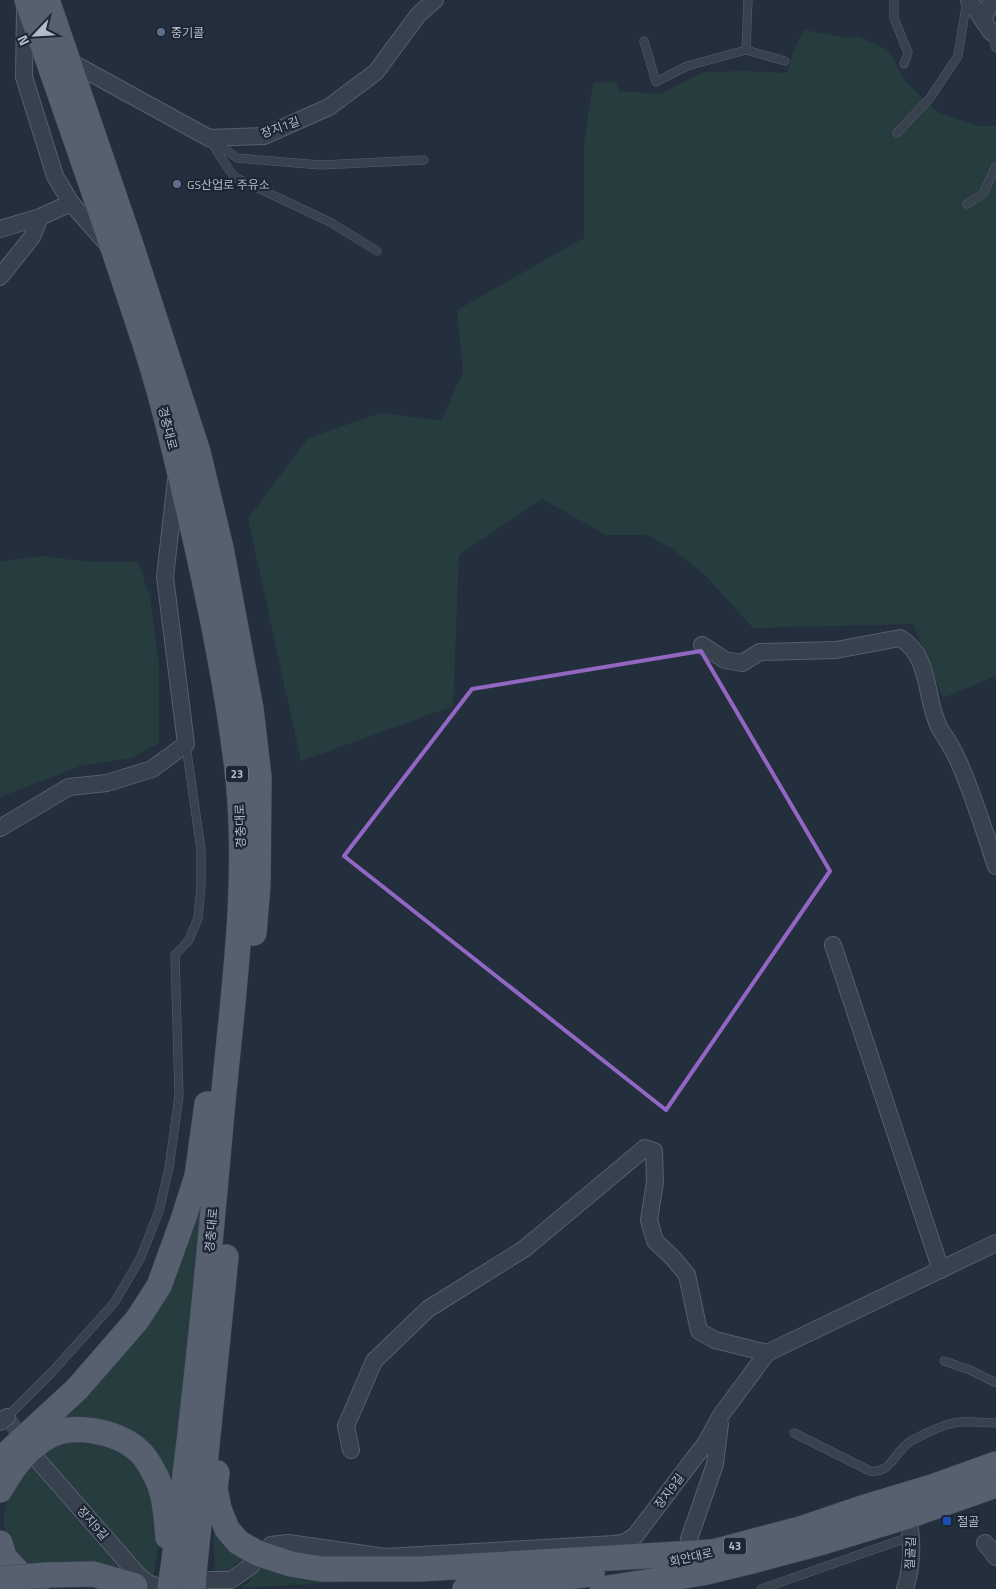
<svg xmlns="http://www.w3.org/2000/svg" width="996" height="1589" font-family="'Titillium Web','Noto Sans KR',sans-serif">
	<style>
		.green { fill: #263c3f }
		.lines { fill: none; stroke-linecap: round; stroke-linejoin: round }
		.minor-tunnel { stroke: #3a4453; stroke-width: 16; stroke-dasharray: 16 8; stroke-linecap: butt }
		.service-casing { stroke: #565f6c; stroke-width: 9 }
		.minor-casing { stroke: #565f6c; stroke-width: 18 }
		.primary-casing { stroke: #414a57; stroke-width: 26 }
		.service { stroke: #38414e; stroke-width: 8 }
		.minor { stroke: #38414e; stroke-width: 16 }
		.primary { stroke: #56606e; stroke-width: 25 }
		.primary-bridge-casing { stroke: #414a57; stroke-width: 26; stroke-linecap: butt }
		.primary-bridge { stroke: #56606e; stroke-width: 25 }
		.marked { fill: none; stroke: #9266c3; stroke-width: 4; stroke-linejoin: round }
		.service-dot { fill: #5c6f8a; stroke: #1d2633; stroke-width: 2 }
		.transit-dot { fill: #1a4fb4; stroke: #1d2633; stroke-width: 2 }
		.labels { text-anchor: middle; dominant-baseline: central; stroke-width: 4.5; stroke-linejoin: round; paint-order: stroke }
		.shield { fill: #1d2633; stroke: #878f9c; stroke-width: 1 }
		.shield-label { font-size: 11px; font-weight: bold; fill: #b4bcc9 }
		.poi-label { font-size: 12px; fill: #b4bcc9; stroke: #1d2633; text-anchor: start }
		.street-label { font-size: 12px; fill: #b4bcc9; stroke: #1d2633 }
	</style>
	<rect width="100%" height="100%" fill="#242f3e"/>
	<g class="green">
		<path d="M804 30 848 38 859 37 888 50 905 81 937 112 977 126H996V676L943 698 913 624 753 628 707 577 674 550 647 535H606L542 499 459 555 453 706 301 761 248 519 308 438 381 413 441 421 463 372 457 310 584 238V145L593 83 617 82 618 91 660 94 704 72 743 71 787 73 794 49Z"/>
		<path d="M41 556 89 562H138L150 597 159 664V743L132 758 80 766 0 797V562Z"/>
		<path d="M212 1123 171 1492 147 1450 44 1430 142 1330Z"/>
		<path d="M107 1439 144 1470 161 1527 153 1581 145 1578 44 1453 31 1463 33 1469 122 1571 22 1566 8 1548 3 1518 9 1493 19 1469 56 1441Z"/>
		<path d="M212 1495 230 1547 411 1578 241 1588 250 1581 255 1571 248 1562 236 1563 223 1576H215Z"/>
	</g>
	<g class="lines">
		<path class="minor-tunnel" d="M7 1417 28 1447"/>
		<defs>
			<g id="service">
				<path d="M894 0V18L908 53 904 64"/>
				<path d="M992 34 996 48"/>
				<path d="M644 41 656 82 687 66 746 50 748 0"/>
				<path d="M746 50 785 61"/>
				<path d="M897 133 930 98 958 56 967 0"/>
				<path d="M213 140 237 158 321 165 424 160"/>
				<path d="M211 142 234 177 330 222 377 251"/>
				<path d="M967 204 983 194 996 166"/>
				<path d="M944 1361 970 1370 996 1383"/>
				<path d="M7 1417 52 1372 114 1303 140 1259 159 1211 169 1168 179 1096 175 955 189 940 198 918 201 887V850L186 745"/>
				<path d="M794 1433 870 1471C892 1474 895 1450 911 1441 924 1434 947 1422 961 1422 973 1421 985 1423 996 1423"/>
				<path d="M761 1589 912 1536"/>
			</g>
			<g id="minor">
				<path d="M969 0 991 32 996 35"/>
				<path d="M25 10 24 77 55 176 71 203 108 245"/>
				<path d="M983 20 992 0"/>
				<path d="M67 60 209 138 264 136 329 107 376 72 418 15 435 0"/>
				<path d="M0 229 40 217"/>
				<path d="M0 277 32 237 40 217 71 203"/>
				<path d="M702 645 725 660 742 663 760 652 836 650 900 638C931 656 925 699 939 727 944 736 951 745 955 754 972 789 983 828 996 866"/>
				<path d="M0 828 69 787 107 783 152 769 186 744 165 577 176 479"/>
				<path d="M833 945 941 1270"/>
				<path d="M0 1422 7 1417"/>
				<path d="M351 1450 346 1426 374 1361 428 1309 524 1249 645 1148 654 1151 655 1182 649 1220 655 1241 673 1258 687 1275 699 1331 715 1340 767 1353"/>
				<path d="M35 1457 139 1576 148 1583 154 1585"/>
				<path d="M689 1539 715 1464 720 1424"/>
				<path d="M985 1543 996 1557"/>
				<path d="M271 1545 288 1543 385 1557 615 1544 625 1542 635 1536 705 1444 721 1415 767 1353 996 1243"/>
				<path d="M210 1580H231L251 1566"/>
				<path d="M905 1589C913 1564 913 1541 908 1516"/>
			</g>
			<g id="primary">
				<path d="M27 0C65 109 104 218 140 329 160 387 174 448 188 508 209 597 228 687 238 778 249 885 233 995 223 1101 209 1259 194 1417 172 1575"/>
				<path d="M47 0 131 245 198 452 221 548 251 709 259 777 258 884 254 933"/>
				<path d="M0 1460 77 1389 137 1320 159 1286 184 1217 197 1176 207 1104"/>
				<path d="M217 1473 215 1488 219 1509 227 1529 238 1542 257 1553 291 1564 321 1569H420L713 1552"/>
				<path d="M0 1490C12 1469 24 1452 44 1439 70 1421 118 1431 140 1452 145 1457 150 1465 153 1471 165 1490 166 1515 168 1537"/>
				<path d="M0 1543 4 1557 31 1586 36 1589"/>
				<path d="M698 1556 800 1529 862 1508 932 1487 996 1464"/>
				<path d="M194 1573 226 1257"/>
				<path d="M465 1589 592 1574"/>
				<path d="M602 1589 702 1573 756 1560 816 1544 908 1516 996 1485"/>
			</g>
		</defs>
		<use href="#service" class="service-casing"/>
		<use href="#minor" class="minor-casing"/>
		<use href="#primary" class="primary-casing"/>
		<use href="#service" class="service"/>
		<use href="#minor" class="minor"/>
		<use href="#primary" class="primary"/>
		<defs>
			<g id="primary-bridge">
				<path d="M0 1579 46 1575 93 1574 135 1586"/>
				<path d="M170 1589 172 1575"/>
				<path d="M193 1589 194 1573"/>
			</g>
		</defs>
		<use href="#primary-bridge" class="primary-bridge-casing"/>
		<use href="#primary-bridge" class="primary-bridge"/>
	</g>
	<path class="marked" d="M701 651 830 871 666 1110 344 856 472 689Z"/>
	<g class="service-dot">
		<circle cx="161" cy="32" r="5"/>
		<circle cx="177" cy="184" r="5"/>
	</g>
	<rect class="transit-dot" x="942" y="1516" width="10" height="10" rx="2.5"/>
	<g class="labels">
		<g class="shield">
			<rect x="226" y="765.5" width="22" height="17" rx="4"/>
			<rect x="724" y="1537.5" width="22" height="17" rx="4"/>
		</g>
		<g class="shield-label">
			<text x="237" y="774">23</text>
			<text x="735" y="1546">43</text>
		</g>
		<g class="poi-label">
			<text x="171" y="32">중기콜</text>
			<text x="187" y="184">GS산업로 주유소</text>
			<text x="957" y="1521">절골</text>
		</g>
		<g class="street-label">
			<text transform="translate(280 127) rotate(-20)">장지1길</text>
			<text transform="translate(168 428) rotate(76)">경충대로</text>
			<text transform="translate(240 826) rotate(-92)">경충대로</text>
			<text transform="translate(211 1230) rotate(-85)">경충대로</text>
			<text transform="translate(669 1491) rotate(-53)">장지9길</text>
			<text transform="translate(93 1523) rotate(49)">장지9길</text>
			<text transform="translate(910 1553) rotate(-87)">절골길</text>
			<text transform="translate(691 1557) rotate(-13)">회안대로</text>
		</g>
	</g>
	<g transform="translate(35 35) rotate(245)" stroke="#1d2633" stroke-width="4" paint-order="stroke">
	<path d="M0-4L9 19L0 12L-9 19Z" fill="#b4bcc9"/>
	<text y="-8" font-size="14" font-weight="bold" text-anchor="middle" fill="#b4bcc9">N</text>
	</g>
</svg>
